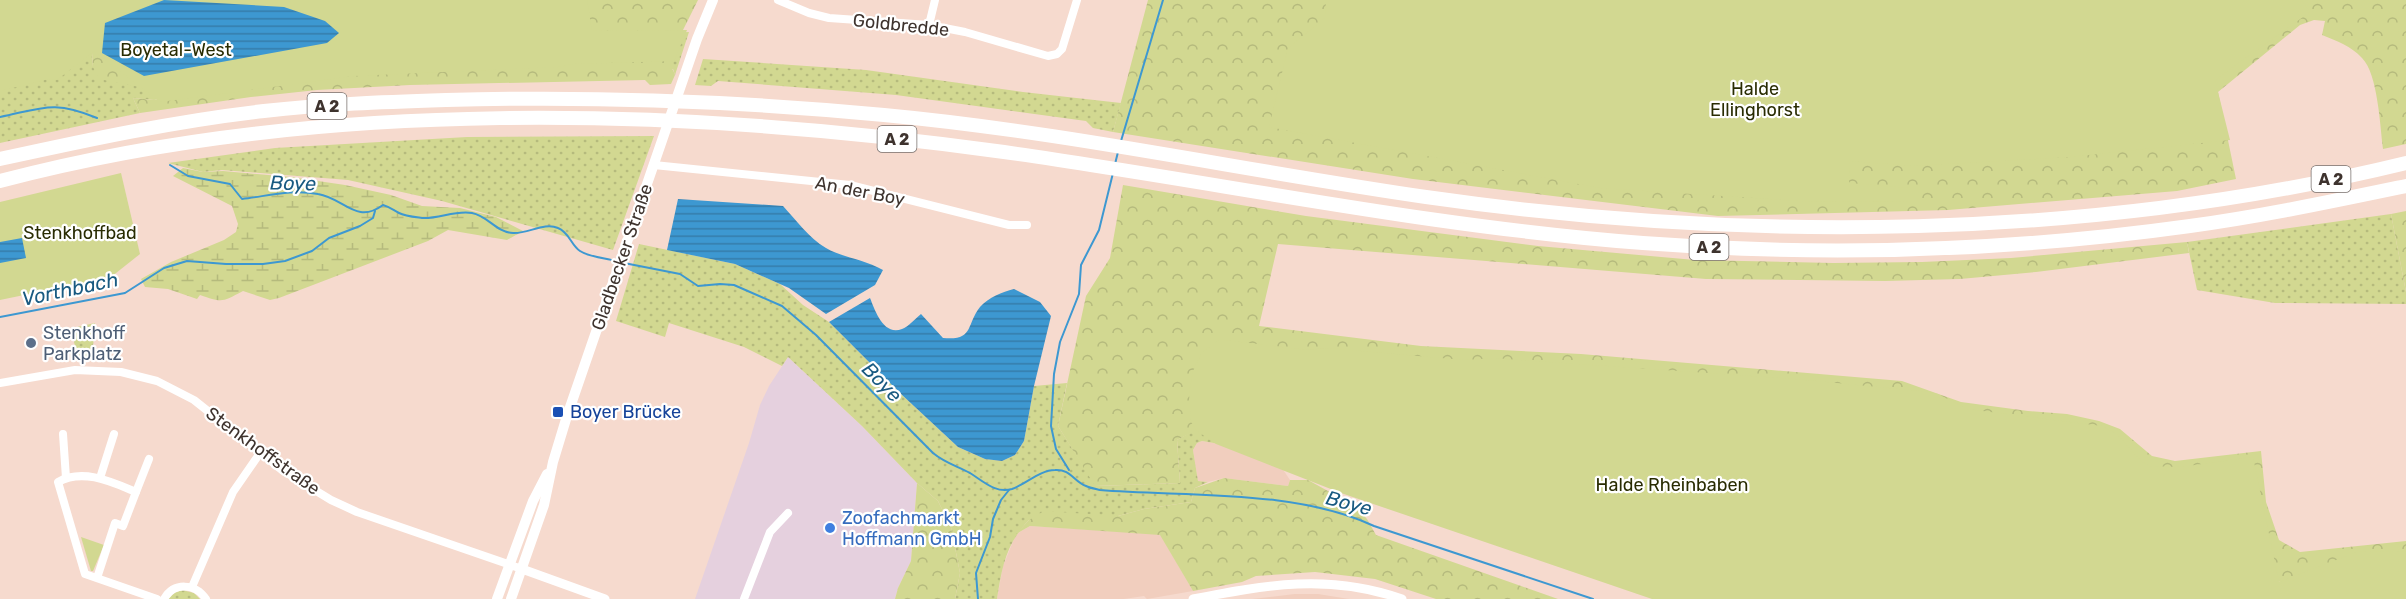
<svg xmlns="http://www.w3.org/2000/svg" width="2406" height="599" font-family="Rubik,sans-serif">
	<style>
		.commercial { fill: #e5d0de }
		.built { fill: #f1cebe }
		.grass { fill: url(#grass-dots) }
		.forest { fill: url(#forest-crowns) }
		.wetland { fill: url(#wetland-marsh) }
		.park { fill: #d2d891 }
		.water { fill: url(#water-rules) }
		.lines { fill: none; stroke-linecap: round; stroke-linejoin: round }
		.stream { stroke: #3d98d1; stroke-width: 2 }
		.minor { stroke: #fff; stroke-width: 8 }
		.tertiary { stroke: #fff; stroke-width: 9 }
		.secondary { stroke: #fff; stroke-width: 10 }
		.motorway { stroke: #fff; stroke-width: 14 }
		.service-dot { fill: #5c6f8a; stroke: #fff; stroke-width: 2 }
		.transit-dot { fill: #1a4fb4; stroke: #fff; stroke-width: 2 }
		.shop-dot { fill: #3f7fe0; stroke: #fff; stroke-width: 2 }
		.labels { text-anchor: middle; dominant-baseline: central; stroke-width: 4.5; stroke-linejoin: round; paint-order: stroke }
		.shield { fill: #fff; stroke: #78706d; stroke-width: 1.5 }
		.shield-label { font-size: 16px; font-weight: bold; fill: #3e332e }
		.street-label { font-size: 18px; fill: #3e332e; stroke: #fff }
		.park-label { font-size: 18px; fill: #292c02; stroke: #fff }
		.service-label { font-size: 18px; fill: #4e5e75; stroke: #fff; text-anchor: start }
		.transit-label { font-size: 18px; fill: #164399; stroke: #fff; text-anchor: start }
		.shop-label { font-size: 18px; fill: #366cbe; stroke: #fff; text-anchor: start }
		.water-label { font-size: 20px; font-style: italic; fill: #195a81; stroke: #fff }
	</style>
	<defs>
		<pattern id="grass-dots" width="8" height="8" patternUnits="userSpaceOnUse" patternTransform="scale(1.5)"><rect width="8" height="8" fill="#d2d891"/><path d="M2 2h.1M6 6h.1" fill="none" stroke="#b5ba7d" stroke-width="1.8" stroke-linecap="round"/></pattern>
		<pattern id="forest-crowns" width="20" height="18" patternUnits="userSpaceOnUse" patternTransform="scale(1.5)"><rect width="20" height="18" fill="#d2d891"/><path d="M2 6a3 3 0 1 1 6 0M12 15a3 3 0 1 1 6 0" fill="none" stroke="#b5ba7d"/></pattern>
		<pattern id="wetland-marsh" width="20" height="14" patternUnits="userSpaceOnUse" patternTransform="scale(1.5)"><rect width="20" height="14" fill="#d2d891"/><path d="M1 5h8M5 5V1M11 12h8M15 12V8" fill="none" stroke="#b5ba7d"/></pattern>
		<pattern id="water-rules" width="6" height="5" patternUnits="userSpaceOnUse" patternTransform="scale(1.5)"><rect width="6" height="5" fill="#3d98d1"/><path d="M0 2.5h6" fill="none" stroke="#357daa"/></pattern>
	</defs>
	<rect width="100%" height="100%" fill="#f6dace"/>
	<path class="commercial" d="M788 357 862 426 917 483 911 561 898 588 895 599H695L749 443 760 405 769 386Z"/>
	<g class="built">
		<path d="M1202 441 1272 453 1290 480 1288 486 1224 478 1208 482 1198 481 1193 450 1197 443Z"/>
		<path d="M1030 526 1160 534 1193 591 1147 599 1144 596 1124 599H997L1003 566 1016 534Z"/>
		<path d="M1295 594H1318L1349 599H1252Z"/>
	</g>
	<g class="grass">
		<path d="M0 0 91 40 93 67 502 40 689 32 675 75 673 69 269 80 154 100 133 98 140 113 0 143Z"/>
		<path d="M703 59 866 70 1023 92 1121 103 1113 132 1093 128 1086 121 896 95 718 81 711 86 695 85Z"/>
		<path d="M654 136 613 250 442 201 348 180 222 170 203 172 168 163 275 148 467 137Z"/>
		<path d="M2391 214 2406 292V304L2275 303 2197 290 2187 242Z"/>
		<path d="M639 244 735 264 780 284 803 305 829 322 901 394 958 447 985 459 1002 461 1015 455 1024 441 1034 386 1067 383 1058 426 1096 486 1180 483 1177 440 1195 430 1272 453 1202 441 1197 443 1193 450 1198 481 1208 482 1195 488 1191 502 1144 509 1118 516 1029 520C1006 544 1002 567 997 599H955L960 573 951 527 938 501 917 483 862 426 788 357 782 366 744 347 669 323 665 337 616 321Z"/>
		<path d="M95 323 92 359 78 357 74 342 77 327Z"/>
		<path d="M182 590 194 593 200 599H168L174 593Z"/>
	</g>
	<g class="forest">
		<path d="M183 0H698L682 32 150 89 99 79 93 67 91 40Z"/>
		<path d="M1148 0H2406V144L2383 149C2380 126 2378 74 2362 58 2351 46 2337 41 2322 35L2325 21 2314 20 2300 25 2218 92 2236 179 2177 191 1948 210 1718 216 1413 179 1113 132Z"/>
		<path d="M656 58C666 61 672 65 675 75L671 84 650 85 645 80 410 85 317 90 251 97 140 113 133 98 154 100 269 80Z"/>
		<path d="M1123 185 1306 216 1538 246 1695 260 1833 263 1922 262 2011 258 2187 242 2189 253 2036 272 1960 279 1885 281 1706 279 1278 244 1259 326 1421 346 1581 354 1902 381 1961 402 2028 411 2067 414 2099 421 2120 429 2152 456 2175 461 2261 451 2266 502 2279 540 2300 552 2406 541V599L1221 438 1195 431 1177 440 1180 483 1095 486 1058 426 1086 296 1110 258Z"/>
		<path d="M2406 211V292L2391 214Z"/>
		<path d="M1224 478 1288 486 1290 480H1308L1355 506 1367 519 1376 535 1558 599H1436L1375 579 1315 572 1256 576 1242 582 1193 591 1160 535 1030 526 1016 534 1029 520 1044 511 1118 516 1144 509 1191 502 1195 488Z"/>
		<path d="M917 483 938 501 951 527 960 573 955 599H895L898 588 911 561Z"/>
	</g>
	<path class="wetland" d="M183 168 203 172 223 171 291 177 345 185 391 195 422 206 460 208 496 217 523 231 507 240 448 230 428 241 279 298 270 300 243 291C222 302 223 303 200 295L197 299 168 289 145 287 141 279 171 262 224 240 236 232 238 224 232 206 173 176Z"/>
	<g class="park">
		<path d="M0 0H587L592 31 687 30 674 61 574 64 558 67 354 76 160 102 94 51 57 80 49 79 0 91Z"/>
		<path d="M1326 0H2301L2310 12 2215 80 2230 140 2070 157 1913 166 1850 161 1849 183 1909 188V202L1800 201 1600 188 1269 127 1288 48 1325 18Z"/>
		<path d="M121 173 140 254 111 277 0 300V202Z"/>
		<path d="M1225 340 1307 350 1327 348 1464 360 1496 358 1519 360 1795 379 1930 392 1938 394 1967 409 2102 426 2117 434 2141 461 2149 466 2180 467 2253 457 2279 582 2357 552 2406 551V599H1652L1341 493 1216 444 1197 431 1191 422 1189 393 1193 371 1202 352 1218 341Z"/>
		<path d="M81 537 104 545 93 571H91Z"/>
	</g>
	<g class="water">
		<path d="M164 0 284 7 325 21 339 33 327 43 144 76 102 53 105 23Z"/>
		<path d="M678 199 783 206C796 220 809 238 826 248 843 258 864 259 883 270L875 285 826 314 789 288 735 264 667 250Z"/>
		<path d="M22 238 26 258 0 263V242Z"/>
		<path d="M1014 289 1040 302 1051 316 1034 386 1024 441 1015 455 1002 461 985 459 958 447 901 394 829 322 870 298C875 310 883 336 902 329 908 327 916 318 921 314L943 338C974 341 966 325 980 307 989 297 1002 292 1014 289Z"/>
	</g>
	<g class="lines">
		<g class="stream">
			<path d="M0 117C43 108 54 100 97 118"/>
			<path d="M1121 141 1163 0"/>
			<path d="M1115 164 1118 152"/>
			<path d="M170 165 188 176 230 184 242 199C268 196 292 189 318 194 344 198 356 225 383 205 390 207 393 210 399 213 405 216 415 217 422 218 439 219 455 210 472 213 488 216 496 232 513 233 528 234 544 222 558 228 569 232 571 245 580 251 589 257 605 258 616 261"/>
			<path d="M624 263 680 274 698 286 720 284 734 285 782 306 816 335 933 453C945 463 957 466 970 473 983 481 996 494 1012 489 1026 484 1040 470 1055 470 1071 469 1073 481 1086 486 1090 488 1096 489 1100 490 1186 497 1295 489 1374 526L1593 599"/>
			<path d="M0 317 125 293 164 268 187 261 226 264H263L285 261 312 251 329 238 360 226 373 218 375 211"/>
			<path d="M1069 470 1056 449 1051 426 1054 374 1060 342 1079 294 1081 265 1099 230 1113 173"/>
			<path d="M978 599 976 573 990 537 993 519 1001 500 1009 490"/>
		</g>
		<g class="minor">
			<path d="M778 0 809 13 829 18 929 25 965 32 1048 56 1057 54 1062 49 1077 0"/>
			<path d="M929 25 935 0"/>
			<path d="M654 165 850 185 1009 225H1027"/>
			<path d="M0 383 75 370 121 372 157 381 194 400 282 470 331 500 357 512 522 569"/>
			<path d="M63 434 66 478"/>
			<path d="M100 478 114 434"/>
			<path d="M136 492 149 459"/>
			<path d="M97 578 115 523 123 526 136 492C112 482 83 468 58 482L85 574 157 599"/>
			<path d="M192 587 233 492 260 453"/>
			<path d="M164 599C174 582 195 583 206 599"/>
			<path d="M744 599 770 532 788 513"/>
		</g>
		<g class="tertiary">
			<path d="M522 569 605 599"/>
			<path d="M1193 599C1266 585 1329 573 1402 599"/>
		</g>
		<g class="secondary">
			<path d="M497 599 533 501 547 474"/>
			<path d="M511 599 544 505 553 462 567 416 697 39 713 0"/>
		</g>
		<g class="motorway">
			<path d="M0 159C87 140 175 121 264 111 324 104 385 102 446 100 592 96 738 101 884 115 1066 132 1245 171 1426 197 1747 243 2090 240 2406 163"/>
			<path d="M0 181C318 97 681 107 1004 152 1218 182 1429 227 1643 243 1825 257 2010 251 2190 226 2263 216 2334 201 2406 186"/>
		</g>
	</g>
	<circle class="service-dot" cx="31" cy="343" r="6"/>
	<rect class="transit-dot" x="552" y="406" width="12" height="12" rx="3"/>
	<circle class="shop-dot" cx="830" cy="528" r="6"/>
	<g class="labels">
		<g class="shield">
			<rect x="307.5" y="93" width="39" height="26" rx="4.5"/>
			<rect x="877.5" y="126" width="39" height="26" rx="4.5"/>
			<rect x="2311.5" y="166" width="39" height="26" rx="4.5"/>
			<rect x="1689.5" y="234" width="39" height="26" rx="4.5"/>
		</g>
		<g class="shield-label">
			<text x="327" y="106">A 2</text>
			<text x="897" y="139">A 2</text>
			<text x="2331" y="179">A 2</text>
			<text x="1709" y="247">A 2</text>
		</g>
		<g class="street-label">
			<text transform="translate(901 25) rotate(6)">Goldbredde</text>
			<text transform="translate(860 191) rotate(11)">An der Boy</text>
			<text transform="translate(622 257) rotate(-71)">Gladbecker Straße</text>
			<text transform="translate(263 451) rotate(36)">Stenkhoffstraße</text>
		</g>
		<g class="park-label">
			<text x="176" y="50">Boyetal-West</text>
			<text x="1755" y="89">Halde<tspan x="1755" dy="21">Ellinghorst</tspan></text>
			<text x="80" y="233">Stenkhoffbad</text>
			<text x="1672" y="485">Halde Rheinbaben</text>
		</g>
		<g class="service-label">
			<text x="43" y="333">Stenkhoff<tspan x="43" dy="21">Parkplatz</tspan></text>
		</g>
		<g class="transit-label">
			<text x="570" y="412">Boyer Brücke</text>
		</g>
		<g class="shop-label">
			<text x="842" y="518">Zoofachmarkt<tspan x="842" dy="21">Hoffmann GmbH</tspan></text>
		</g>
		<g class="water-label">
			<text transform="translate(293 183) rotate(1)">Boye</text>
			<text transform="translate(70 289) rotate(-12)">Vorthbach</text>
			<text transform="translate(882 382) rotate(45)">Boye</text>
			<text transform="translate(1349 503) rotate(15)">Boye</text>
		</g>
	</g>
</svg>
